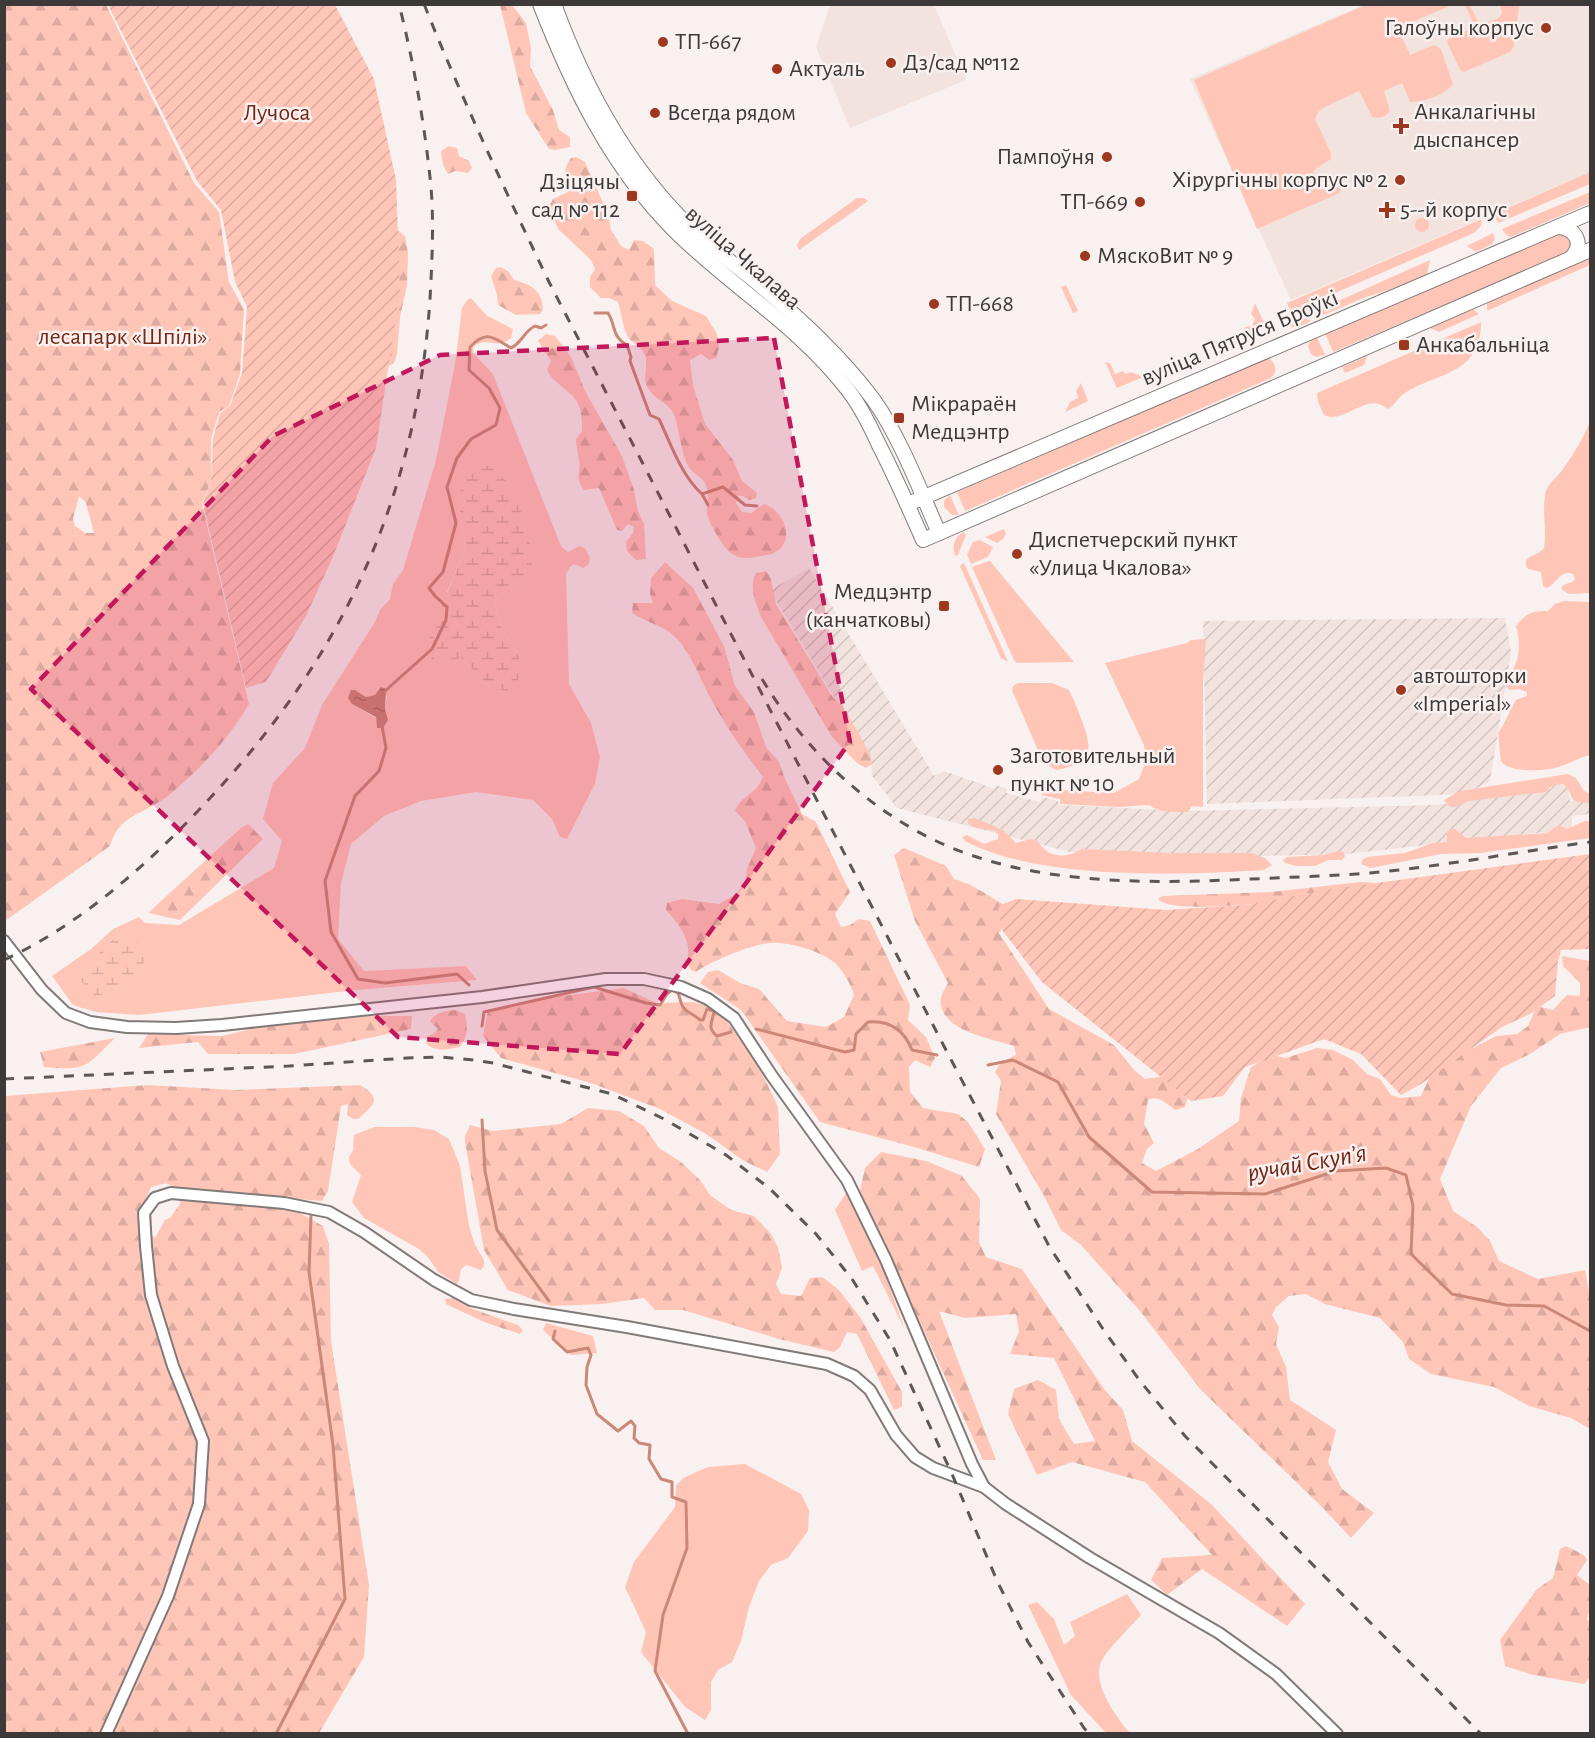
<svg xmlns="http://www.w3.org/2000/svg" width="1595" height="1738" font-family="'Alegreya Sans',sans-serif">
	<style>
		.built { fill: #f2e3df }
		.industrial { fill: url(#industrial-furrows) }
		.grass { fill: #ffc6b8; fill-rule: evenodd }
		.forest { fill: url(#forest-firs); fill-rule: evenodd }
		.wetland { fill: url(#wetland-marsh) }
		.garden { fill: url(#garden-furrows) }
		.water { fill: url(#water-ripples) }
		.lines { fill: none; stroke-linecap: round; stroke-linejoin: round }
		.stream { stroke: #cb8777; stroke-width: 3 }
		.minor-casing { stroke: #817a79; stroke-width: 14 }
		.major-casing { stroke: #817a79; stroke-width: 16 }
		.minor { stroke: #fff; stroke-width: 10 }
		.major { stroke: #fff; stroke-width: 14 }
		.rail { stroke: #5a5755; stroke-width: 3; stroke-dasharray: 10 10; stroke-linecap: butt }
		.marked { fill: #c2185b; fill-opacity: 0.2; stroke: #c2185b; stroke-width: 4.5; stroke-dasharray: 12 8; stroke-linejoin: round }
		.poi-dot { fill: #9f361f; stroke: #f8f1ef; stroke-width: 2 }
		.labels { text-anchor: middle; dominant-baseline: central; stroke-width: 5; stroke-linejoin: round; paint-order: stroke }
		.poi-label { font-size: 24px; fill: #3c3938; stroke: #f8f1ef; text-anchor: start }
		.park-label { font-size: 24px; fill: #782614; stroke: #f8f1ef }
		.street-label { font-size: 24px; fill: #3c3938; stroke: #f8f1ef }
		.water-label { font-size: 26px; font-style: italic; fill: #752412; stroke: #f8f1ef }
	</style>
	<defs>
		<pattern id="industrial-furrows" width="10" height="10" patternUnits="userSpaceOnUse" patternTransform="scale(1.5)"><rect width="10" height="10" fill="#f2e3df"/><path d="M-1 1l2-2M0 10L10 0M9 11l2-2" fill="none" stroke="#d0c4c0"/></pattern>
		<pattern id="forest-firs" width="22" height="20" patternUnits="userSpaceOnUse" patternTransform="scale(1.5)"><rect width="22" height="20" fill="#ffc6b8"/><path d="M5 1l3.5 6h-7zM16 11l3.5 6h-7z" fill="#dbab9f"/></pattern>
		<pattern id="wetland-marsh" width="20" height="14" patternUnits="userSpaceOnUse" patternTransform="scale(1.5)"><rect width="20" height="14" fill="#ffc6b8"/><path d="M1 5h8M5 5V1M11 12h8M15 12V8" fill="none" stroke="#dbab9f"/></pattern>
		<pattern id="garden-furrows" width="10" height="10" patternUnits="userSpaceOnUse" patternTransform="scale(1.5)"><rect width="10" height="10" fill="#ffc6b8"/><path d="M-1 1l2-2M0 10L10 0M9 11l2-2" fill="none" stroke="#dbab9f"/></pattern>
		<pattern id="water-ripples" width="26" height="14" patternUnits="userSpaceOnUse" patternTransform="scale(1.5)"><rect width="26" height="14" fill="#cb8777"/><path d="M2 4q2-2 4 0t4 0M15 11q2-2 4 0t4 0" fill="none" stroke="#a66f63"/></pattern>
	</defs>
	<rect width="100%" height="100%" fill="#f8f1ef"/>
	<g class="built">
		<path d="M832 5H934L966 80 850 128 816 47 829 8Z"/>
		<path d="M1363 5H1590V172L1291 300 1190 79Z"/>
	</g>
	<g class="industrial">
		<path d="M809 568 934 776 944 771 995 789 996 785 1007 789 1006 793 1040 802 1042 797 1058 801 1059 805 1185 811 1436 805 1551 789 1553 782 1567 781 1570 801H1590V814L1572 816V829L1346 854 1169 858 1070 852 897 808 872 776 871 759 770 590Z"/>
		<path d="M1505 618 1511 652 1490 781 1466 794 1207 804 1203 621Z"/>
	</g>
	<g class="grass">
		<path d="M1368 4 1452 5 1398 28 1410 55 1434 45 1441 49 1453 84C1445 95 1424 102 1410 102L1402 83 1384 91 1390 111C1386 117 1380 119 1372 117L1359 91 1325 107 1319 111 1315 119 1331 153V159L1313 171 1321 189 1338 182 1341 188 1340 193 1257 229 1194 80Z"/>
		<path d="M1465 5H1473L1470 6 1480 25 1499 18 1502 13 1500 5H1518L1519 7 1514 46 1510 52 1464 72 1460 70 1447 42 1450 38 1475 27Z"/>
		<path d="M1590 172V184L1498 223 1494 214Z"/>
		<path d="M1590 192V203L1511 237 1506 235 1502 229Z"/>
		<path d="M857 198H864L868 201 799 250 797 245 800 239Z"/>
		<circle cx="1422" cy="225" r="7"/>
		<path d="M1482 219 1481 226 1474 233 1291 312 1287 303Z"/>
		<path d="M1560 231 1573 238 1569 252 1333 352 1325 333Z"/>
		<path d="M1493 233 1495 239 1492 244 1476 252 1467 246Z"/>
		<path d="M1590 255V265L1487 311V303L1491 298Z"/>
		<path d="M1430 260 1427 274 1398 287 1366 297 1321 316 1318 310Z"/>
		<path d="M1066 285 1078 311 1073 313 1061 287Z"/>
		<path d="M471 298 486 315 513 329 511 338C511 339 503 343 502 343 491 345 484 338 473 347L474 354 493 374 561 546 568 552 579 546 585 548 590 558 589 564 583 568 574 564 570 567 566 574 569 684 591 723 600 757 595 784 567 839 560 837 552 819 533 800 476 792 421 801 384 816 351 844 341 883 338 939 364 971 466 966 477 980 356 990 139 1015 96 1012 73 1005 52 976 91 949 113 929 139 917 145 923 179 925 274 868 282 841 263 819 273 783 305 748 322 705 375 622 380 610 390 599 393 584 403 570 436 460 455 364 462 308 467 300ZM459 507 527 578 509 587 494 601 502 629 519 657 490 687 461 658 447 592 466 548ZM355 690 366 697 387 696 385 709 388 720 377 727 376 718 352 704Z"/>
		<path d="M1255 303 1265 325 1242 334 1245 327 1252 326 1255 319 1251 314Z"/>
		<path d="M1470 307 1479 314 1439 332 1430 328Z"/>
		<path d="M1305 315 1311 321C1303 325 1294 331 1286 324Z"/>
		<path d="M1481 322C1481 375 1438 372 1405 393 1398 397 1395 405 1388 409 1385 407 1382 405 1379 404 1360 399 1343 424 1324 415L1318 402 1317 393Z"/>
		<path d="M1317 337 1325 355 1316 357 1311 354 1308 346 1310 342Z"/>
		<path d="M1367 356 1364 365 1345 373 1342 367Z"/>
		<path d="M1264 359H1270C1277 366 1277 372 1271 378L965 511 957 492Z"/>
		<path d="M1105 362 1110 363 1115 374 1123 371 1125 374 1131 372 1143 377 1117 388Z"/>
		<path d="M1081 383 1088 401 1065 412 1070 402 1078 398 1076 391Z"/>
		<path d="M1590 422V593L1569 594 1561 589 1563 585 1572 582 1575 579 1573 574C1560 569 1557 583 1547 588L1543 586 1541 572 1528 569C1519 556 1539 556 1544 548 1547 531 1542 513 1545 496 1546 483 1559 477 1565 466 1575 452 1583 438 1590 422Z"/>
		<path d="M950 495 959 515H952L944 507V501Z"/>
		<path d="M1004 529 1006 534 1003 539 997 543 985 537Z"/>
		<path d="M964 532 966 535 958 555 955 556C952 545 954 537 964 532Z"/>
		<path d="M980 540 993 547 988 557 971 564 967 555 973 542Z"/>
		<path d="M989 561H990L1074 662 1017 663 1014 660 972 567Z"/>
		<path d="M964 563 1008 662 1001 658 960 566Z"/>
		<path d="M1564 601 1590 602V755C1578 758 1567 765 1555 768 1543 771 1508 773 1501 761 1500 757 1499 738 1498 733 1506 722 1509 711 1516 700L1527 696V692L1519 689 1509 690 1506 686 1505 682C1519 663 1522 649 1516 626 1526 613 1532 611 1548 611L1555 604Z"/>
		<path d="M1206 639 1203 682V807L1192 806 1188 812C1176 812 1159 813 1149 805L1118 807 1060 804V799L1041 795 1043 789 1114 793 1139 779 1146 761 1144 745 1105 663 1187 643 1191 640Z"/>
		<path d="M1018 683H1052L1069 690C1074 700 1078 710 1082 721 1094 752 1091 764 1056 770L1043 762 1012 690 1013 686Z"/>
		<path d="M1568 774 1576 778 1584 791 1590 794V803C1565 802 1577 799 1564 784L1553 785 1546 792 1469 801 1455 807H1450L1444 800 1460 791Z"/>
		<path d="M975 818 1003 830 1016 843 1031 839 1038 841C1047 858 1067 859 1082 849L1170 853H1251L1265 858 1272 865 1264 870C1179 875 1041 881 965 841L962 837 967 835 984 844 998 839V834L996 831 976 828 968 824V819Z"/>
		<path d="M1585 821H1590V838L1480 853 1441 854 1371 868 1361 864 1363 859 1367 857 1405 853 1433 843 1447 842V832L1450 829H1455L1466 838 1547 833 1559 825 1567 829Z"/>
		<path d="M1338 851 1343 852 1345 856 1342 860H1328L1315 866H1296L1285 863 1283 860 1287 857 1324 855Z"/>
		<path d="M374 1127H414L434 1130 449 1139 460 1166 469 1226 475 1245 484 1260V1267L480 1270 467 1265 461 1269 459 1280 457 1284 438 1272 428 1257 419 1249 364 1218 352 1202 361 1175 350 1164 349 1157 353 1150 354 1135Z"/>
		<path d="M846 1193 877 1252 905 1330 873 1266 862 1271 835 1210Z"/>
		<path d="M546 1323 593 1336 597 1353 571 1355 543 1330Z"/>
		<path d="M745 1464 801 1494 809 1510 808 1531 788 1558 771 1565 759 1581 749 1607 741 1641 732 1662 718 1670 711 1682V1710L705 1720 685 1707 641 1652 646 1632 625 1587 634 1562 675 1507 676 1486 683 1478 708 1467Z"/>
		<path d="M1127 1594 1141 1615C1133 1624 1104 1653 1101 1662 1092 1684 1116 1717 1130 1733H1106L1071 1695 1028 1605 1037 1602 1054 1619 1064 1645 1075 1636 1070 1622Z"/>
	</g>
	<g class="forest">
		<path d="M5 4 106 5 194 183 219 212 229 282 244 309 240 374 229 406 219 412 211 439V481L202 504 249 704C233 732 208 761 184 782 176 789 168 797 159 802 135 817 119 817 110 846L5 921ZM79 496 86 503 94 533H85L75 526 73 519Z"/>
		<path d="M500 5H512L526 23 531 48 530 66 553 110 559 130 570 137V147L555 150 549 149 526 113Z"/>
		<path d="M449 146 457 148 459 156 469 161 472 168 468 173 455 171 448 174 443 165 441 151Z"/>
		<path d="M576 157 585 162 608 214 611 230 621 246 629 250 634 240 643 241 654 249 655 285 672 301 706 316 717 334 719 348 716 358 709 360 701 354 690 360 693 385 705 424 733 460 742 481 757 493 756 498 749 500 743 496H738L736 503 742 512 751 513 764 504C784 510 797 541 774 553 769 555 761 556 756 557 749 558 740 559 734 555 724 550 709 524 707 513 706 504 710 494 706 486 703 477 696 476 691 470 682 460 679 430 675 417 670 402 655 401 648 388 641 376 650 365 644 353 641 347 632 343 628 337 623 328 621 312 618 302L609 298H601L590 287V277L595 269 591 260 558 229 549 207 553 199 568 192C568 176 560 173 571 158Z"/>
		<path d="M398 230 405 236 408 253 407 285 400 317 397 354 394 363 389 366 385 363 394 233Z"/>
		<path d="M501 267 509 272 514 280C531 284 543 291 543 310L540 314 516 315 498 305 497 295 491 276 496 268Z"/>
		<path d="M546 334 555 336 571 357 585 391 622 456 634 490 638 511 644 524 646 559 636 560 627 551 626 542 633 533 634 527 628 524 622 531 617 530 599 488 584 490C574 477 581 473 579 460 578 452 576 447 576 439L582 431C582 424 582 414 579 406 574 391 552 384 547 369L551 361 538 341Z"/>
		<path d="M665 562 693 588 724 646 735 686 754 712 766 747 779 762 785 779 802 814 816 822 850 892 835 914 841 927 850 925 859 919 870 921 910 1005 908 1020 926 1037 935 1058 930 1067 915 1060 909 1067 910 1092 923 1108 958 1114 968 1122 985 1149 979 1167 914 1147 820 1122 741 1010 700 983 708 972 718 970 740 983 759 989 787 1021 826 1027 844 1017 854 995C850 983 844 972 835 963 821 951 787 941 769 943 751 945 711 961 696 972L692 971 687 964C693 942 680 925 666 910L667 903 682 899 719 904 736 894 745 883 747 869 756 848 745 821 735 811C741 795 756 795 763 777 744 752 726 727 711 699 699 678 690 647 669 632 660 625 644 621 632 613L633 603H653L650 594 651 578Z"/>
		<path d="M766 571 771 579 776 604 832 696 846 711 870 754 872 764 866 768 857 763 832 737 761 617C756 603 748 587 756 573Z"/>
		<path d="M248 824 263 839 180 920 148 913 241 828Z"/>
		<path d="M904 848 946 866 954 879 971 885 1006 906 1007 919 999 933 1049 1009 1114 1045 1134 1070 1145 1079 1166 1076 1174 1081 1187 1099 1185 1107 1175 1110C1167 1104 1159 1095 1148 1100L1144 1124 1154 1143 1147 1149 1142 1163 1156 1171 1198 1149 1239 1121 1241 1098 1251 1067 1272 1055 1286 1058 1317 1048 1333 1050 1353 1060 1367 1074 1380 1079 1391 1095 1400 1098 1421 1096 1430 1076 1464 1053 1496 1036 1517 1034 1528 1026 1537 1006 1553 1010 1567 995 1580 996V983L1563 966 1562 956 1590 961V1027L1560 1034 1530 1054 1501 1068 1471 1106 1440 1179 1453 1211 1477 1227 1490 1241 1499 1261 1538 1279 1585 1270 1590 1296V1429L1571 1418 1529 1406 1494 1387 1431 1374 1409 1359 1403 1342 1380 1318 1325 1304 1306 1294 1289 1296 1276 1307 1272 1315 1279 1327 1276 1344 1286 1367 1290 1400 1336 1430 1328 1462 1342 1489 1374 1513 1351 1538 1322 1507 1201 1390 1140 1311 1081 1245 1061 1230 1043 1194 996 1114 1001 1081 995 1072 1001 1062 1016 1055 1014 1046C992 1039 947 1032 941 1006 939 998 944 990 948 983L915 921 894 855Z"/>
		<path d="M1361 882 1376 883 1378 888C1345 893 1176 920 1158 899L1162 896 1271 892Z"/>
		<path d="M624 988 656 1003 692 1002 717 1008 756 1061 778 1107 780 1154 767 1172 744 1161 706 1134 660 1109 591 1083 501 1058 483 1036 488 1010 555 997Z"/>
		<path d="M456 1010 465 1014C468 1027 468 1036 460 1047 448 1049 435 1053 426 1043L427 1037 434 1033 438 1029 430 1021C436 1012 445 1011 456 1010Z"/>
		<path d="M358 1016H412L411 1029 294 1054H208L198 1042 139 1048 148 1034 222 1036 278 1023Z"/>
		<path d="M115 1038C85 1067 88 1071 44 1067L40 1052Z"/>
		<path d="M147 1085 235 1090 360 1085C384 1099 373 1105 358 1119H353L347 1115 348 1104 341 1106 328 1191 322 1201 297 1199 294 1210 323 1226 329 1244 331 1341 369 1585 364 1657 319 1733 5 1734V1096ZM166 1183 180 1190V1204L170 1218 165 1220 155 1238 150 1234 152 1218 145 1201 151 1187Z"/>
		<path d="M588 1108 619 1111 644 1126 659 1148 681 1162 700 1180 710 1195 731 1210 754 1216 771 1234 778 1247 782 1268 776 1284 781 1294 801 1296 810 1278 822 1277 839 1290 860 1317 902 1392V1407L894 1410 857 1334 847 1332 840 1347 834 1352 779 1339 683 1310H655L644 1298 602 1304 551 1306 508 1290 484 1250 465 1142V1136L470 1125 492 1131 561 1124Z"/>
		<path d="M881 1152 926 1161 962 1176 980 1199 979 1242 986 1257 1022 1269 1104 1389 1123 1410 1132 1441 1211 1504 1305 1604 1287 1626 1202 1569 1167 1595 1151 1580 1162 1558 1212 1555 1145 1482 1072 1462 1037 1475 1008 1414 1014 1389 1038 1380 1056 1390 1059 1419 1074 1444 1095 1441 1054 1358 1010 1354 1019 1331 1016 1314 965 1318 939 1311 996 1460H983L860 1191 865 1168Z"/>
		<path d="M453 1298 473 1309 518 1325 523 1330 520 1334 484 1322 446 1304 445 1299Z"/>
		<path d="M1566 1546 1584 1555 1587 1560 1577 1575 1590 1585V1610L1587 1618 1590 1624V1677L1584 1684 1533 1675 1505 1666 1500 1640 1537 1589 1553 1578 1560 1549Z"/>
	</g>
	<g class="wetland">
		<path d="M476 463 493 467 506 481 528 526 532 564 527 578 509 587 494 601 502 629 519 657 518 680 507 691 490 687 461 658 436 663 426 653 431 632 466 548 459 507 461 486 467 469Z"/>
		<path d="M120 933 136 940 147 959 118 991 95 996 79 979 92 960Z"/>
	</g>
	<g class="garden">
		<path d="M108 5H335L374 79 396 180 400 290 376 448 332 559 306 616 266 682 246 688 203 503 211 481 213 439 220 413 230 406 242 373 247 307 235 282 221 210 197 181Z"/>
		<path d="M1590 854V949L1561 950 1558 961 1555 996 1530 1014 1502 1027 1421 1084 1401 1095 1361 1054 1324 1039 1245 1067 1223 1096 1191 1101 1042 982 1002 930 998 906 1016 899 1167 910 1246 905 1332 889Z"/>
	</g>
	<path class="water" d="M381 687 386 689 385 709 388 720 383 728H377L376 717 352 704 348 698 351 690H355L366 697 375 695Z"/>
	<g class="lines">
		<g class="stream">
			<path d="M595 313H608C616 325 611 336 627 345L631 357 630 361 650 415 659 419C671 444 681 475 702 494L723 487 745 505 757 506"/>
			<path d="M702 494 708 505"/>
			<path d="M385 691 432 649 446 620 447 607 435 596 429 588 443 572 456 523 447 487 457 458 471 439 496 425 500 408 489 388 469 370 470 347C486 330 493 337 511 348 522 343 524 331 535 326L541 328 546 325"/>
			<path d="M382 726 386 748 379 771 355 796 325 881 331 932 358 979 385 983 457 974 469 985"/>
			<path d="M482 1026 484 1012 594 987 646 1003 660 1005 667 994 672 990C682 993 678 999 683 1007 686 1012 695 1015 700 1020H703L707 1009 714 1011C713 1022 706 1027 717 1036L731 1032"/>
			<path d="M756 1029 845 1052 854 1050 856 1034 868 1022C890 1020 904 1030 912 1050L937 1055"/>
			<path d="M988 1065 1013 1060 1058 1082 1089 1137 1152 1192 1265 1194 1336 1171 1386 1168 1406 1175 1413 1206 1411 1254 1452 1294 1506 1305 1544 1306 1590 1331"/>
			<path d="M482 1120 485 1171 497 1230 549 1301"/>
			<path d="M555 1331 553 1339 567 1352 588 1348 591 1355 587 1367 586 1385 597 1414 618 1431 631 1421 635 1426 634 1438 639 1443 650 1445 649 1459 661 1479 672 1482V1497L686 1502 687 1548 663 1615 655 1671 688 1734"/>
			<path d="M276 1734 345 1599 333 1445 309 1272 311 1215"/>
		</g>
		<defs>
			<g id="minor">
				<path d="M4 941 42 990 66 1013 90 1022 127 1027 176 1028 222 1025 482 997 606 979H644L681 987 708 999 734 1018 772 1076 847 1180 886 1260 972 1464 984 1487"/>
				<path d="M106 1734 168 1596 199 1504 203 1441 173 1366 151 1295 146 1246 144 1213 155 1198 171 1193 284 1203 329 1212 364 1232 434 1280 471 1300 514 1309 627 1327 827 1364 854 1376 870 1390 896 1435 915 1457 933 1468 984 1487 1006 1504 1090 1558 1219 1633 1276 1674 1337 1734"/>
			</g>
			<g id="major">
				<path d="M540 4C572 86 611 167 674 230 731 287 797 324 848 390 861 407 870 426 879 445 895 476 909 508 923 540L1590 250"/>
				<path d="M554 4C585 89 628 169 694 231 715 251 738 267 761 286 801 320 841 356 873 399 899 435 921 492 939 533"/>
				<path d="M1559 227C1577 229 1584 245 1571 258"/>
				<path d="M908 504 1590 213"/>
			</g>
		</defs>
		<use href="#minor" class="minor-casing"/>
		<use href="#major" class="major-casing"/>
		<use href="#minor" class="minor"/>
		<use href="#major" class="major"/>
		<g class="rail">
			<path d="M424 4C462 99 505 190 549 282L947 1052 1049 1246 1103 1329 1140 1381 1185 1436 1481 1734"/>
			<path d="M762 679C802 745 859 802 928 837 1024 886 1147 884 1252 879 1292 877 1331 876 1370 873 1444 866 1517 852 1590 842"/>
			<path d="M4 960C82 924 153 860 211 797 344 654 417 496 430 299 432 262 434 224 431 187 425 126 414 64 399 4"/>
			<path d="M4 1079 289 1066 407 1058 441 1057 473 1060 493 1063 612 1094 664 1119 726 1155 769 1188 816 1234 852 1279 890 1340 952 1474 998 1583 1028 1642 1084 1728 1089 1734"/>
		</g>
	</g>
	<path class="marked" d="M774 338 850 742 620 1054 398 1037 31 689 273 436 440 355Z"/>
	<g class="poi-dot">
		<circle cx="1546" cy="28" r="6"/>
		<circle cx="663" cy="42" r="6"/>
		<circle cx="891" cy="63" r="6"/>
		<circle cx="777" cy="69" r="6"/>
		<circle cx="655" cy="113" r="6"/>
		<path d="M1398 117h6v6h6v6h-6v6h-6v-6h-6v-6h6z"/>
		<circle cx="1107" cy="157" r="6"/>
		<circle cx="1400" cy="180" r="6"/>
		<rect x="626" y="190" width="12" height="12" rx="3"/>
		<circle cx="1140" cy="202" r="6"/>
		<path d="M1384 201h6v6h6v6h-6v6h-6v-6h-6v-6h6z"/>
		<circle cx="1085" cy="256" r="6"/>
		<circle cx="934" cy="304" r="6"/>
		<rect x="1398" y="339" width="12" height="12" rx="3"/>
		<rect x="893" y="412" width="12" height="12" rx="3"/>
		<circle cx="1017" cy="554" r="6"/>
		<rect x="938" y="600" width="12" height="12" rx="3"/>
		<circle cx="1401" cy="690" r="6"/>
		<circle cx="998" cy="770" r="6"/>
	</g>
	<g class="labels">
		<g class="poi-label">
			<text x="1534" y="28" text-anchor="end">Галоўны корпус</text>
			<text x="675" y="42">ТП-667</text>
			<text x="903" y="63">Дз/сад №112</text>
			<text x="789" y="69">Актуаль</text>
			<text x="1414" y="112">Анкалагічны<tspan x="1414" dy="28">дыспансер</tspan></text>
			<text x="667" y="113">Всегда рядом</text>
			<text x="1095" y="157" text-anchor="end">Пампоўня</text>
			<text x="1388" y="180" text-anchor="end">Хірургічны корпус № 2</text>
			<text x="620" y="182" text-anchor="end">Дзіцячы<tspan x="620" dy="28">сад № 112</tspan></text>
			<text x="1128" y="202" text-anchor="end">ТП-669</text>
			<text x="1400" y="210">5--й корпус</text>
			<text x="1097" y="256">МяскоВит № 9</text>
			<text x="946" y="304">ТП-668</text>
			<text x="1416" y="345">Анкабальніца</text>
			<text x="911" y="404">Мікрараён<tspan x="911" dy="28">Медцэнтр</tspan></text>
			<text x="1029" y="540">Диспетчерский пункт<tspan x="1029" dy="28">«Улица Чкалова»</tspan></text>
			<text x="932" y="592" text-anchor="end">Медцэнтр<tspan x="932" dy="28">(канчатковы)</tspan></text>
			<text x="1413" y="676">автошторки<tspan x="1413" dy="28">«Imperial»</tspan></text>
			<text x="1010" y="756">Заготовительный<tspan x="1010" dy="28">пункт № 10</tspan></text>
		</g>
		<g class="park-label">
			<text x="277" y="113">Лучоса</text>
			<text x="123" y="337">лесапарк «Шпілі»</text>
		</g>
		<g class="street-label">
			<text transform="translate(743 258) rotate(41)">вуліца Чкалава</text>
			<text transform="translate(1240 338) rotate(-23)">вуліца Пятруся Броўкі</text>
		</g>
		<g class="water-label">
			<text transform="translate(1307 1163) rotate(-10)">ручай Скупʼя</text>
		</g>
	</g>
	<rect width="1595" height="1738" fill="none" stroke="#3c3938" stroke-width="12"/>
</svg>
